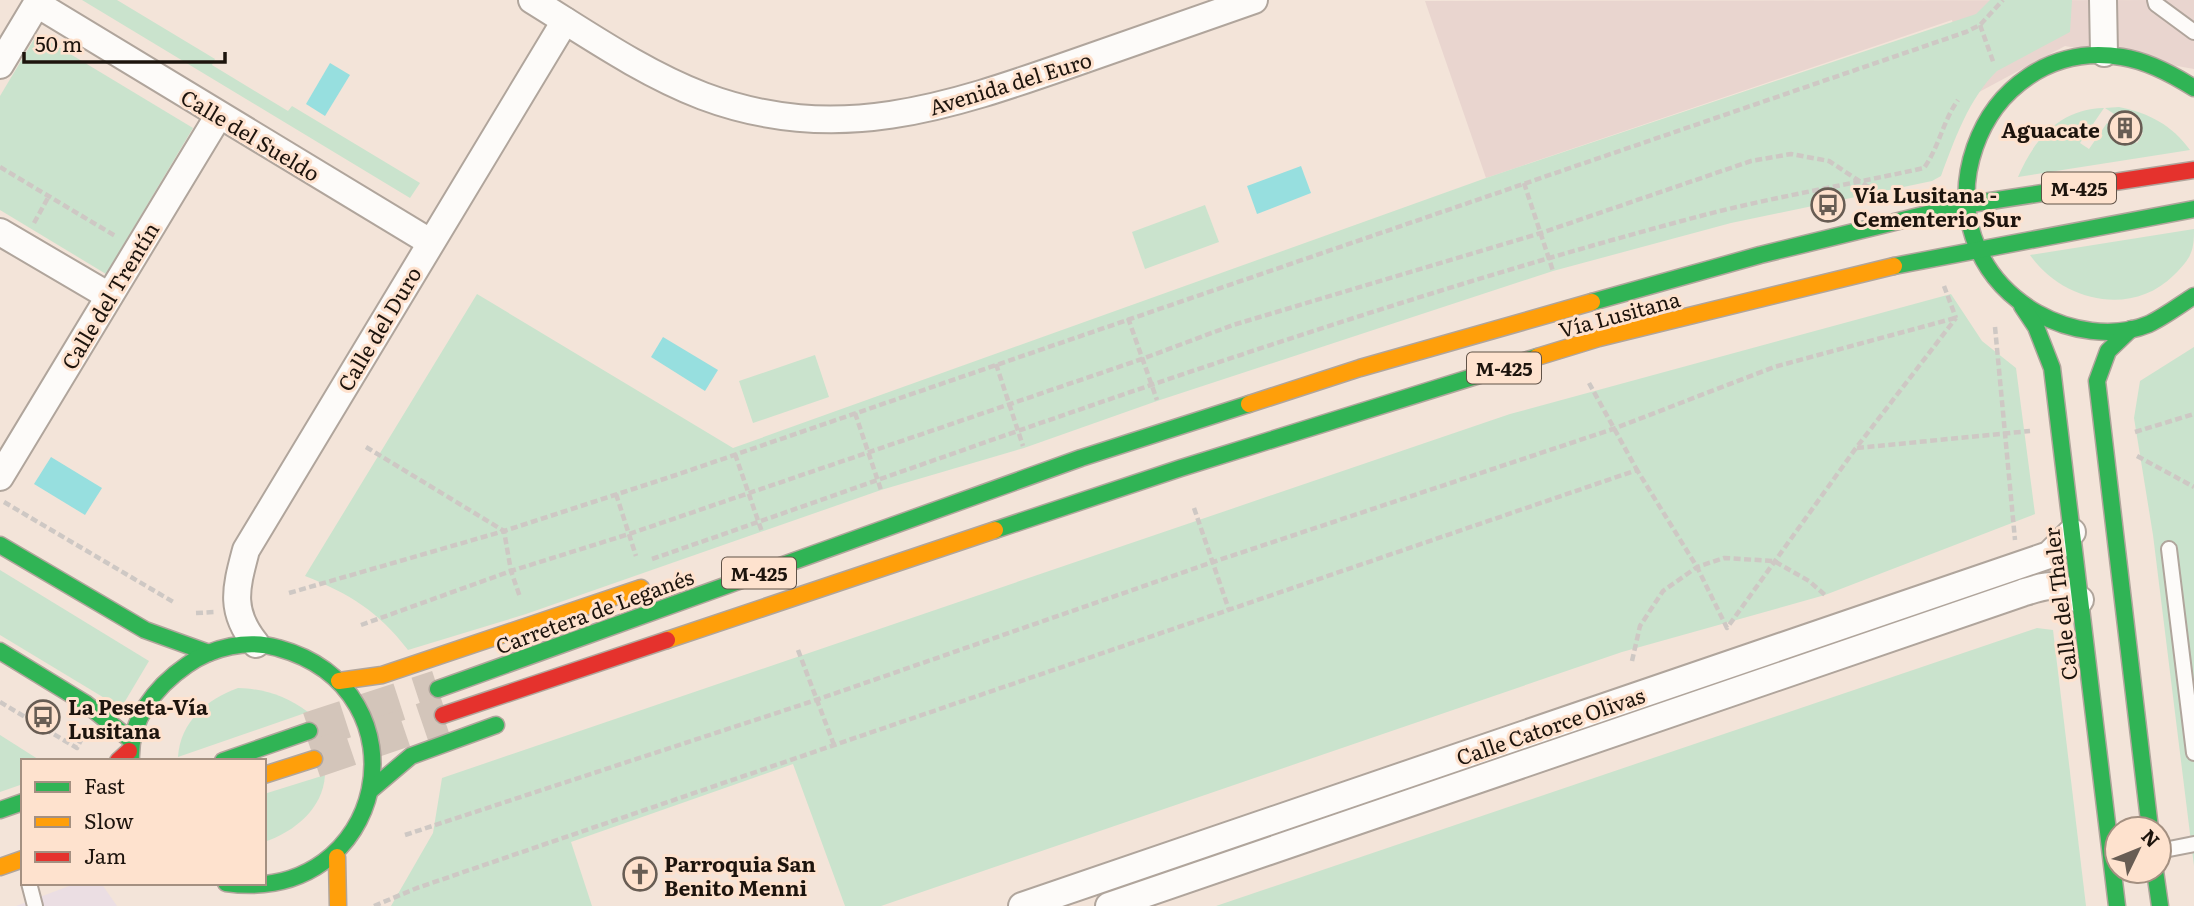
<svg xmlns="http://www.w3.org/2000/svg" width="2194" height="906" font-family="Literata,serif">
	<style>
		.commercial { fill: #ebdee3 }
		.industrial { fill: #e9d5cf }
		.green { fill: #cae3cd }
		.water { fill: #97dfdf }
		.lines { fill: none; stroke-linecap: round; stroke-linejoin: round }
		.primary-tunnel { stroke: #d3c5ba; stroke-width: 38; stroke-dasharray: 38 19; stroke-linecap: butt }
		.lane-casing { stroke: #b0a59c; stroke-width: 18 }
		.street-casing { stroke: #b0a59c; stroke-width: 30 }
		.fast-casing { stroke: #b0a59c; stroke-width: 19 }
		.slow-casing { stroke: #b0a59c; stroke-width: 19 }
		.jam-casing { stroke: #b0a59c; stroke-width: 19 }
		.path { stroke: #cec8c4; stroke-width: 4.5; stroke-dasharray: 7 3.5; stroke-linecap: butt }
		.lane { stroke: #fdfbf9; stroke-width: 14 }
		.street { stroke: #fdfbf9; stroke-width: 26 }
		.fast { stroke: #30b455; stroke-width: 16 }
		.slow { stroke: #ff9f0a; stroke-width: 16 }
		.jam { stroke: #e5322d; stroke-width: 16 }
		.labels { text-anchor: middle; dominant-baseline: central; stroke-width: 6; stroke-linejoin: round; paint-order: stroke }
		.shield { fill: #fee2ce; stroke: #605247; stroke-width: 2 }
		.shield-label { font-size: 19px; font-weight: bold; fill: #1d140d }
		.street-label { font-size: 21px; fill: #1d140d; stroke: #fee2ce }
		.poi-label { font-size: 21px; font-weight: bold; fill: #1d140d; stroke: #fee2ce; text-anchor: start }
	</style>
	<rect width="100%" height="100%" fill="#f3e4d9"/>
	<path class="commercial" d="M77 883H101L117 906H16Z"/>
	<path class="industrial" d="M2194 0V69L2065 46 1968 98 1952 20 1486 178 1425 1Z"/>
	<g class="green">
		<path d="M82 0H117L215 59 212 65 288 111 292 106 420 183 410 198Z"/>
		<path d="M1990 0H2072L2070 32 1997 71C1969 98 1954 141 1941 176L1932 181 1731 223 1553 271 1157 401 1024 448 881 490 526 614 408 650C378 611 350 594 305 576L477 294 733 448 1486 178 1976 14Z"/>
		<path d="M37 34 193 128 106 274 0 210V96Z"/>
		<path d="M2119 107C2149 113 2172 125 2190 150L2018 177C2034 139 2060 109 2104 108L2080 143 2089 149 2107 123 2137 143 2143 133 2105 108Z"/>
		<path d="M1205 205 1219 242 1145 269 1132 232Z"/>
		<path d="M2194 229C2194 252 2191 258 2174 275 2131 318 2062 301 2030 255Z"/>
		<path d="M1951 294 1982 341 2016 368 2035 514 1825 595 1622 652 881 906H845L793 764 571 842 592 906H391L433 833 442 778 1510 414Z"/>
		<path d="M2194 347V866L2153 535 2134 418 2140 381Z"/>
		<path d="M815 355 829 397 753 423 739 381Z"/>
		<path d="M0 570 149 661 121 708 0 635Z"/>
		<path d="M2037 628 2053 630 2086 906H1216Z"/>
		<path d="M238 688C266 689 285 696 308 712L178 757C180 722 207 699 238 688Z"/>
		<path d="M0 735 41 761H23V784L0 792Z"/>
		<path d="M325 775C323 809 294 832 264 842V794Z"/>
	</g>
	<g class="water">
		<path d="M330 63 350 75 325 116 306 104Z"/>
		<path d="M1301 166 1311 193 1257 214 1247 186Z"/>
		<path d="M663 337 718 370 705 391 651 357Z"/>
		<path d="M51 457 102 488 85 515 34 484Z"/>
	</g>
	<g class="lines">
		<g class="primary-tunnel">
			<path d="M309 731 438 689"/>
			<path d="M314 759 443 715"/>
		</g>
		<defs>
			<g id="lane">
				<path d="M2155 0 2156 4 2194 32"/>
				<path d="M2169 549 2194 753"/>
				<path d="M2159 851 2194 844"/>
				<path d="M29 883 35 906"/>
			</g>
			<g id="street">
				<path d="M532 0C587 34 643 73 703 96 836 146 948 107 1074 63 1134 42 1194 21 1254 0"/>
				<path d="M2103 0 2104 53"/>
				<path d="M37 4 430 242"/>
				<path d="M0 65 39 0"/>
				<path d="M0 232 109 296"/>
				<path d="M0 477 219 115"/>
				<path d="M256 644C229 611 236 588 246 550L565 21"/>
				<path d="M1022 906 2049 555 2072 532"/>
				<path d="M1109 906 2022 593C2050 584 2056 581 2080 600"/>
			</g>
			<g id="fast">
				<path d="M2194 88C2172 74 2148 61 2122 57 1977 34 1903 235 2037 313 2069 331 2113 339 2149 324 2164 317 2180 305 2194 296"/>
				<path d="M1894 266 2194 209"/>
				<path d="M1592 302 1760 255 1964 205 2088 186"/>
				<path d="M2022 306 2036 327 2052 368 2117 906"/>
				<path d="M2131 329 2108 351 2097 381 2150 829"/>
				<path d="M995 530 1181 468 1537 357"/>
				<path d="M0 545 145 630 209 653"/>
				<path d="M0 651 85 703 131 740"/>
				<path d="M438 689 1081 458 1249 404"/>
				<path d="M131 761C129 720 155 687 187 665 212 647 248 639 278 648 431 690 387 906 226 883"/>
				<path d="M223 761 309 731"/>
				<path d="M372 789 411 756 496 725"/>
				<path d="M0 810 23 802"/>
				<path d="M2155 871 2160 906"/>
			</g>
			<g id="slow">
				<path d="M1537 357 1599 338 1894 266"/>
				<path d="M1249 404 1360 368 1592 302"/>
				<path d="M667 640 995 530"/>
				<path d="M339 681 382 675 641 588"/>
				<path d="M264 775 314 759"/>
				<path d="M337 857 338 906"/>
				<path d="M0 867 23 859"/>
			</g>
			<g id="jam">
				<path d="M2088 186 2194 170"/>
				<path d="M443 715 667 640"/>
				<path d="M118 761 129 751"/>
			</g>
		</defs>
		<use href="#lane" class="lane-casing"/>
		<use href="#street" class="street-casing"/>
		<use href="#fast" class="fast-casing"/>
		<use href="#slow" class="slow-casing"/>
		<use href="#jam" class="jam-casing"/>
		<g class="path">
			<path d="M1980 25 1994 64"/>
			<path d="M0 167 117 237"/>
			<path d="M1524 183 1553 271"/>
			<path d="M34 223 49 196"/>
			<path d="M1944 286 1956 318"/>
			<path d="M1128 318 1157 400"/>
			<path d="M1995 327 2015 540"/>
			<path d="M996 364 1023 446"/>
			<path d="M1589 383 1637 470"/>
			<path d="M855 413 881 490"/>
			<path d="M2135 432 2194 414"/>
			<path d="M366 447 504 531 511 571 520 597"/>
			<path d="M1857 448 2030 431"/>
			<path d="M735 454 762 532"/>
			<path d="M2137 456 2194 487"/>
			<path d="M616 494 636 556"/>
			<path d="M4 502 175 603"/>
			<path d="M1194 508 1229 610"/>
			<path d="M652 559C1001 438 1350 308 1708 214 1779 196 1852 184 1924 168 1939 147 1943 121 1958 100"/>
			<path d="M289 593 504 531 676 475 1966 32 1980 25 2003 0"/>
			<path d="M196 613 215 612"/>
			<path d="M361 625 511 571 629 534 1142 359 1233 325 1541 233 1751 161 1791 154 1829 161 1876 192"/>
			<path d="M798 650 834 745"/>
			<path d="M1632 661 1640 626 1663 591 1697 567 1724 558 1774 561 1809 581 1825 595"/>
			<path d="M0 702 77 748 81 740"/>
			<path d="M405 835 816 700 1213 562 1613 429 1774 367 1955 318"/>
			<path d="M374 906 417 888 1637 470 1697 567 1727 628 1856 448 1956 318"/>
		</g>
		<use href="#lane" class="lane"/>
		<use href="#street" class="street"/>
		<use href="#fast" class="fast"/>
		<use href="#slow" class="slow"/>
		<use href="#jam" class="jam"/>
	</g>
	<defs>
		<symbol id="building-ring" viewBox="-11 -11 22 22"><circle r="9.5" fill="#fee2ce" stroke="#685d54" stroke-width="1.5"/><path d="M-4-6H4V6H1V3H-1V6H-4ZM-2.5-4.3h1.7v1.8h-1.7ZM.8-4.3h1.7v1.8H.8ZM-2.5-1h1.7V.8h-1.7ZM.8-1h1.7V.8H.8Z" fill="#685d54"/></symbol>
		<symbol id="bus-ring" viewBox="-11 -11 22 22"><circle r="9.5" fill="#fee2ce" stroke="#685d54" stroke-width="1.5"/><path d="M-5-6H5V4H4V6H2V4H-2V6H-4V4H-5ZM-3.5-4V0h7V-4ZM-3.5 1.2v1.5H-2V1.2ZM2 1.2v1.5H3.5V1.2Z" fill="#685d54"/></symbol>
		<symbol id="church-ring" viewBox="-11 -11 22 22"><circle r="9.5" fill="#fee2ce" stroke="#685d54" stroke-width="1.5"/><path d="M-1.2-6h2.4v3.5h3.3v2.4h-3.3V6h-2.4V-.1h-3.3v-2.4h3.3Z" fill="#685d54"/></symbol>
	</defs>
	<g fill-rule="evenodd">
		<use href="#building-ring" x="2106" y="109" width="38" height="38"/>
		<use href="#bus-ring" x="1809" y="186" width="38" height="38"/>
		<use href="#bus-ring" x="24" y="698" width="38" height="38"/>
		<use href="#church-ring" x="621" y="855" width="38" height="38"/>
	</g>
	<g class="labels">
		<g class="shield">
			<rect x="2042" y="172.5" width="74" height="31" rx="5"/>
			<rect x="1467" y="352.5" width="74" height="31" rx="5"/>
			<rect x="722" y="557.5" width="74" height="31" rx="5"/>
		</g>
		<g class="shield-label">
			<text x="2079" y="188">M-425</text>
			<text x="1504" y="368">M-425</text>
			<text x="759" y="573">M-425</text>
		</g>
		<g class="street-label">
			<text transform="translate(1010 82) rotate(-17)">Avenida del Euro</text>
			<text transform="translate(251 134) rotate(31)">Calle del Sueldo</text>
			<text transform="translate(109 295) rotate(-59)">Calle del Trentín</text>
			<text transform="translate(1619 313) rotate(-15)">Vía Lusitana</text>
			<text transform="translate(378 328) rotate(-59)">Calle del Duro</text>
			<text transform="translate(2059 604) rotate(-97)">Calle del Thaler</text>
			<text transform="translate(594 610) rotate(-20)">Carretera de Leganés</text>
			<text transform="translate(1550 725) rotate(-19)">Calle Catorce Olivas</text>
		</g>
		<g class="poi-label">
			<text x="2100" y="128" text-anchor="end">Aguacate</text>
			<text x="1853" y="193">Vía Lusitana -<tspan x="1853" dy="24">Cementerio Sur</tspan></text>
			<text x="68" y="705">La Peseta-Vía<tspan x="68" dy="24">Lusitana</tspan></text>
			<text x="664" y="862">Parroquia San<tspan x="664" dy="24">Benito Menni</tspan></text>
		</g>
	</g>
	<rect x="21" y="759" width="245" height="126" fill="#fee2ce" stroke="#a49081" stroke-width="2"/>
	<rect x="35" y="782" width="35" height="10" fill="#30b455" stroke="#a49081" stroke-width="2"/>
	<text x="84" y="794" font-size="21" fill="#1d140d">Fast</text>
	<rect x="35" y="817" width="35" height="10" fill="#ff9f0a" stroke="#a49081" stroke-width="2"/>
	<text x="84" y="829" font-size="21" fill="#1d140d">Slow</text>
	<rect x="35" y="852" width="35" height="10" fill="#e5322d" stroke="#a49081" stroke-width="2"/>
	<text x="84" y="864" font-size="21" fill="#1d140d">Jam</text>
	<g transform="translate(2138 850) rotate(47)"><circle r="33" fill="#fee2ce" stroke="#a49081" stroke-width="2"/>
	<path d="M0-5L12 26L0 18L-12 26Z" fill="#685d54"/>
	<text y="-10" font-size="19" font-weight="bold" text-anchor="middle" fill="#1d140d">N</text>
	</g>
	<path d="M24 52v10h201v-10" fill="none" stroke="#1d140d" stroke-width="3.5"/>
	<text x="35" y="52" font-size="21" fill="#1d140d" stroke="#fee2ce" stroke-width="5" paint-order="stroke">50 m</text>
</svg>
